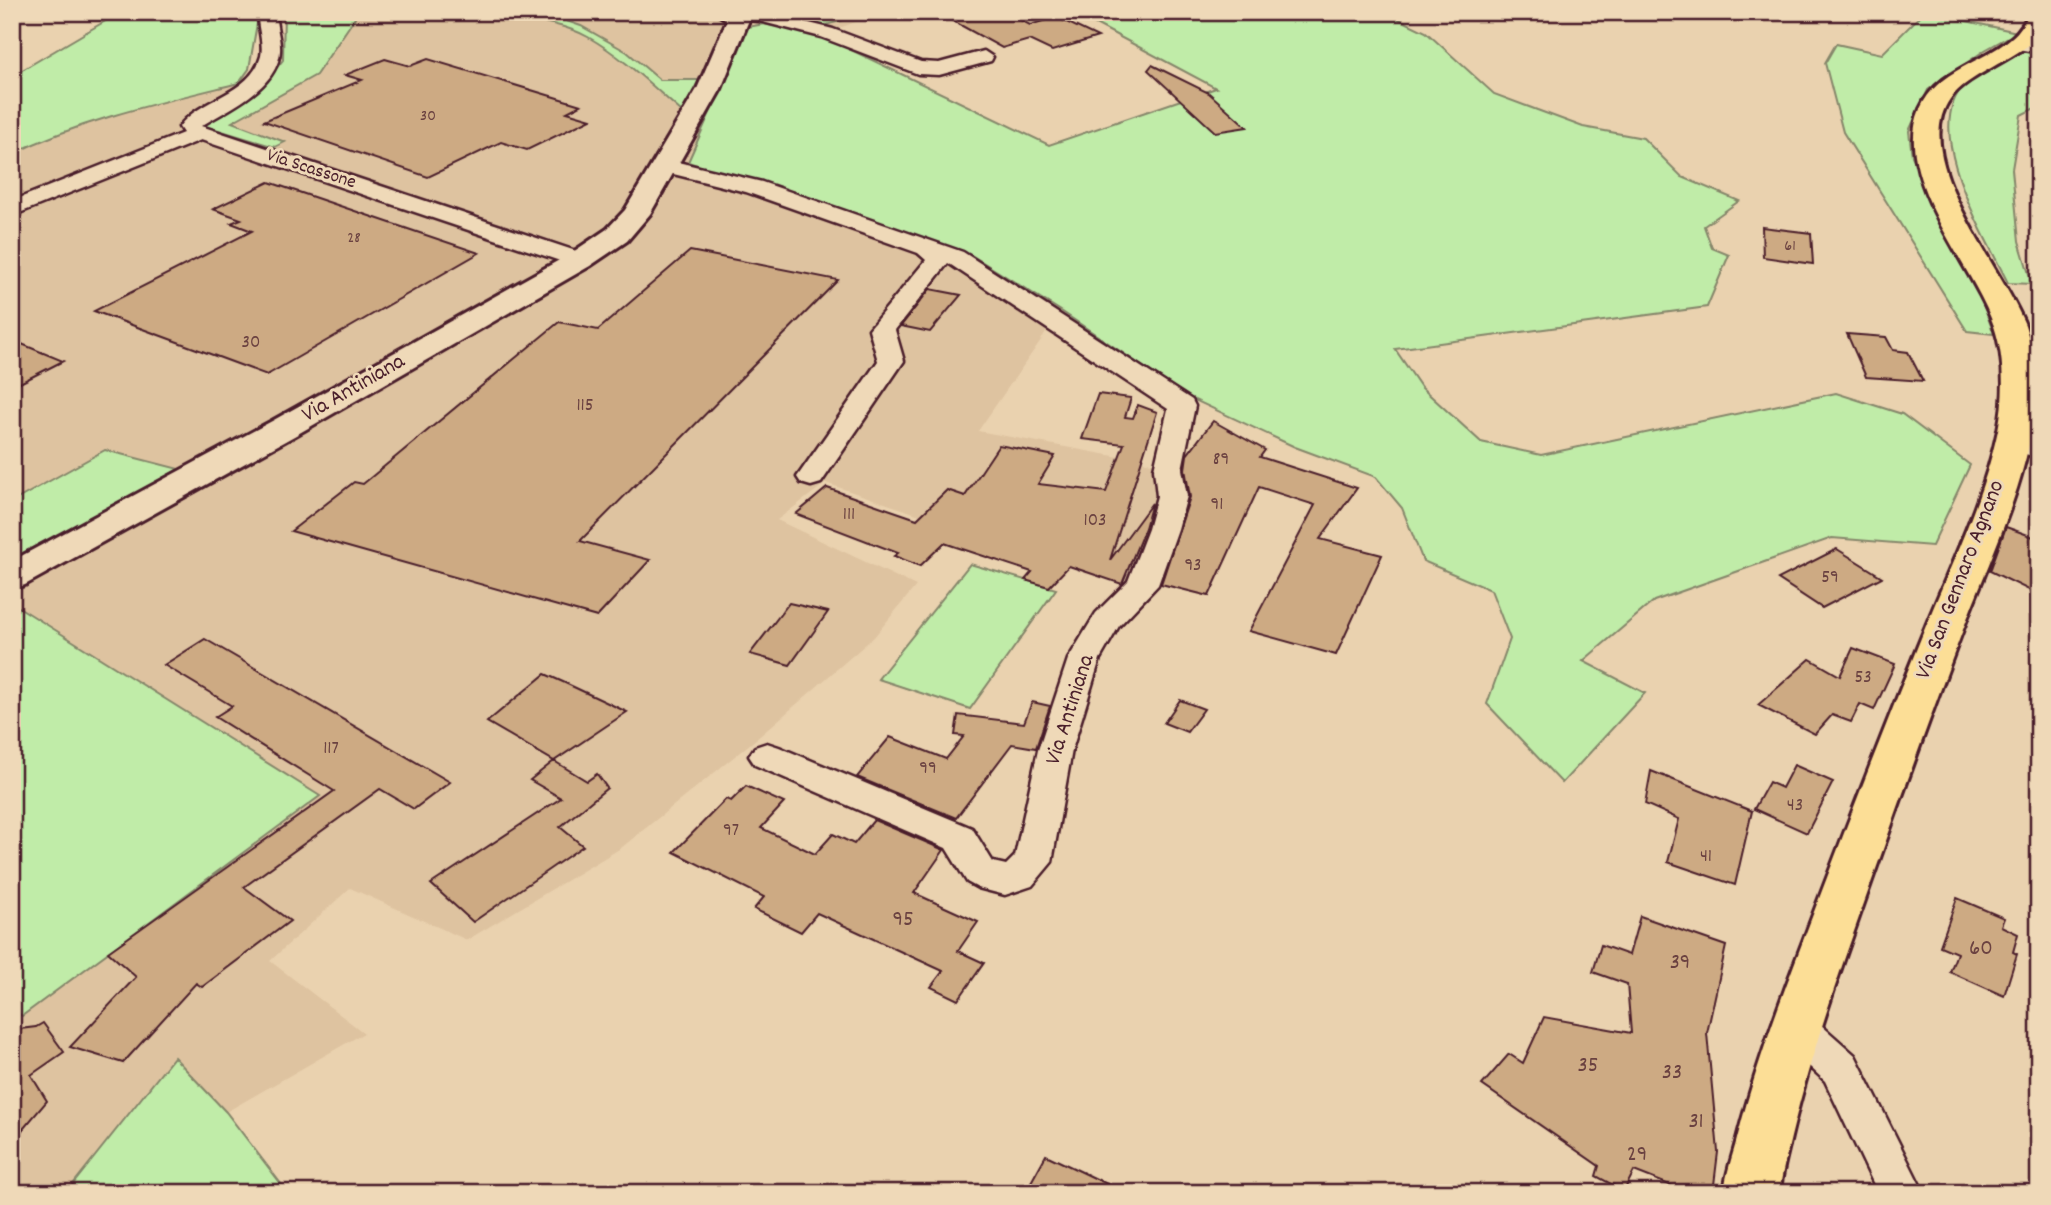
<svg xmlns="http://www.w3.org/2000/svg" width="2051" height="1205" font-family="Dekko,sans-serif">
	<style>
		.built { fill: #dec3a0 }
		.green { fill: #c0eca8; stroke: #85866a; stroke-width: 2 }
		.building { fill: #cdaa83; stroke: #4a1f2b; stroke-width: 2 }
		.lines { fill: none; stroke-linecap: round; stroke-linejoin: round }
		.street-casing { stroke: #4a1f2b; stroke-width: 5 }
		.secondary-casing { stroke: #4a1f2b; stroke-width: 6 }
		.primary-casing { stroke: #4a1f2b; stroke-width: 6 }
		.street { fill: #efd9b8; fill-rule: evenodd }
		.secondary { fill: #efd9b8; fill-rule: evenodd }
		.primary { fill: #fcde96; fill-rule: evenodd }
		.labels { text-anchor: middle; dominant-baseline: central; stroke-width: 6; stroke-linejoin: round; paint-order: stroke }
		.far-number-label { font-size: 16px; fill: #6b4241 }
		.far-street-label { font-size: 19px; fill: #4a1f2b; stroke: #efd9b8 }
		.number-label { font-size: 19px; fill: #6b4241 }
		.street-label { font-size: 23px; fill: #4a1f2b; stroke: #efd9b8 }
		.near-number-label { font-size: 23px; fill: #6b4241 }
	</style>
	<rect width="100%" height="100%" fill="#ead2af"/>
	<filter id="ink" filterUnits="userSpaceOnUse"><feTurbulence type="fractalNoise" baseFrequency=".0143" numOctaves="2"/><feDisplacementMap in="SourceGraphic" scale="14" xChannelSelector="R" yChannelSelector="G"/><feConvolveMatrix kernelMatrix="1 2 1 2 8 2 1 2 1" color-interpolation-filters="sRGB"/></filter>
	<g filter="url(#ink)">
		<path class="built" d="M359 12H883L820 35 689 162 971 255 1061 311 978 431 1163 465 1131 587 826 483 777 520 916 586 874 637 761 735 621 848 467 940 350 888 270 961 364 1033 226 1112 173 1058 66 1193H12V561L179 469 105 450 12 502V154L38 142 115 114 239 83 316 75Z"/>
		<g class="green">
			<path d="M259 12 249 69 239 83C162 102 84 119 12 154V76L119 13Z"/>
			<path d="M284 12H359L316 75 232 122 285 142 275 147 205 126 209 120 260 89 283 60Z"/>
			<path d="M487 12H541L581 26 627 52 660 80H699L682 112C652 86 623 57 588 37 559 21 519 19 487 12Z"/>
			<path d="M783 12H868C844 20 802 39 783 12Z"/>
			<path d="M1073 12H1373L1397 18 1426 32 1494 94 1583 127 1643 138 1682 177 1739 201 1704 226 1712 248 1729 255 1707 307 1395 349 1421 387 1481 442 1541 455 1836 393 1902 414 1970 465 1932 546 1832 538 1654 601 1583 661 1645 693 1562 783 1487 704 1510 639 1491 590 1423 561 1402 508 1376 477 1295 447 1188 397 1061 311 971 255 688 162 748 27 764 24 820 35 1049 145 1216 88Z"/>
			<path d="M1924 12 2017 32 1985 50 1928 90 1909 131 1912 156 1977 288 1994 334 1967 331 1843 132 1825 63 1836 44 1882 54Z"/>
			<path d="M2031 48 2039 50V106L2021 115 2012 169 2019 241 2032 284 2008 283C1986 237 1919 130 1965 84 1974 75 2017 56 2031 48Z"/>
			<path d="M105 450 179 469 12 561V502Z"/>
			<path d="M970 564 1056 589 970 709 878 679Z"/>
			<path d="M17 606 320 796 22 1016 12 1008V609Z"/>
			<path d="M174 1057 226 1112 288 1193H66Z"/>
		</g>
		<g class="building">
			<path d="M988 12H1005L1030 25 1056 17 1098 37 1052 51 1029 40 1002 48 953 21Z"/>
			<path d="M385 59 410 66 428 59 581 105 567 112 591 119 527 150 501 142 428 177 264 121 362 80 345 75Z"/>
			<path d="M1152 65 1209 93 1247 127 1215 132 1148 70Z"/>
			<path d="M269 182 479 253 267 375 94 311 252 231 231 223 241 219 213 209Z"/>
			<path d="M1762 227 1811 233 1813 264 1763 257Z"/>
			<path d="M690 251 838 280 580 541 650 560 597 617 291 531 354 482 363 484 559 322 598 330Z"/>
			<path d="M930 289 961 295 930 332 901 326Z"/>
			<path d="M1847 334 1886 337 1893 350 1908 352 1923 381 1866 377Z"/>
			<path d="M12 340 63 361 12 387Z"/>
			<path d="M1098 394 1131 398 1125 417 1133 418 1138 405 1157 412 1110 560 1152 503 1145 528 1122 584 1069 566 1049 587 1025 580 1032 572 944 543 920 566 894 556 898 553 796 514 827 488 917 519 947 490 965 496 999 445 1055 456 1038 484 1106 492 1124 444 1082 439Z"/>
			<path d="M1213 421 1265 450 1260 457 1357 488 1320 539 1382 555 1336 655 1249 631 1315 505 1259 487 1209 596 1161 584 1190 497 1185 469 1187 455Z"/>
			<path d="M2006 527 2039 539V595L1990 571Z"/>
			<path d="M1837 549 1882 577 1822 608 1778 579Z"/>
			<path d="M789 603 828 612 790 665 750 654Z"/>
			<path d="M205 639 450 782 414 809 380 789 244 887 290 921 202 987 196 983 123 1063 70 1047 136 977 108 952 334 791 215 717 232 706 164 665Z"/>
			<path d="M1853 648 1895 664 1874 710 1860 704 1851 722 1832 715 1815 734 1758 705 1810 659 1840 676Z"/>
			<path d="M545 674 563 682 627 712 554 761 487 722Z"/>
			<path d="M1180 700 1204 709 1187 732 1164 723Z"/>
			<path d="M1032 702 1050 706 1036 748 1012 744 956 818 857 777 890 737 946 759 964 736 955 735 958 715 1024 723Z"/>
			<path d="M554 761 587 781 597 774 607 788 560 827 583 846 473 922 431 884 561 798 530 780Z"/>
			<path d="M1794 765 1833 782 1807 833 1754 809 1769 782 1782 788Z"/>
			<path d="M1651 771 1752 811 1735 885 1668 862 1679 819 1645 804Z"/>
			<path d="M746 786 784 803 761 828 815 854 833 834 854 844 874 820 944 850 914 893 978 922 958 951 984 963 958 1000 931 987 943 971 817 913 801 932 754 909 764 897 674 852 726 799 731 801Z"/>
			<path d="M1957 898 2004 918 2001 926 2018 934 2013 952 2017 954 2004 996 1950 972 1957 953 1940 946Z"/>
			<path d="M1640 916 1726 946 1707 1033 1718 1152 1713 1193H1690L1634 1171 1624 1191 1596 1176 1599 1166 1482 1085 1509 1054 1523 1063 1544 1017 1631 1033 1627 984 1593 972 1601 945 1629 955Z"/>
			<path d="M43 1023 64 1052 31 1075 47 1101 12 1142V1030L36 1027Z"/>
			<path d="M1046 1155 1126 1193H1025Z"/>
		</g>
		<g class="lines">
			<defs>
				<g id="street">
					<path d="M258 12H276C275 26 281 38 280 51 277 89 228 109 201 126L588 255 592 260 588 265H572L201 140 12 216V201L183 133 179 127C199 98 250 95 261 56 264 42 257 27 258 12Z"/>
					<path d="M727 12H765L833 29 921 62 939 63 984 51 993 57 991 61 939 75 918 74 821 37 759 21 728 19 725 15Z"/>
					<path d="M2020 38 2039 41V53L2013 48 2011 44Z"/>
					<path d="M665 159 762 182 963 252 1192 400 1195 406 1182 469 1187 496 1178 529 1158 585 1119 626 1100 659 1072 750 1052 862 1032 886 1005 895 978 888 967 882 946 848 755 765 749 756 755 747 767 743 779 747 972 828 993 862 1006 865 1015 856 1038 750 1068 659 1096 613 1128 581 1148 529 1157 496 1154 469 1168 409 948 263 895 330 904 361 821 483 811 486 801 483 797 477 878 361 869 329 926 260 918 253 746 192 657 170 654 165 657 160Z"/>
					<path d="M2012 433 2039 441V458L2002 447 1998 441 2002 435Z"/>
					<path d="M1796 1010 1811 1016 1855 1055 1924 1193H1878L1825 1081 1781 1040 1775 1028 1781 1016Z"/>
				</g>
				<path id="secondary" d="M715 12H745L749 20 721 89 650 214 627 241 590 266 296 435 25 585 12 589V561L272 421 570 254 607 229 625 210 697 89 727 20Z"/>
				<path id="primary" d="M2031 12H2039L2038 37C2013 61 1968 74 1950 99 1908 158 2003 269 2025 325 2033 349 2036 375 2035 400 2032 470 1992 554 1967 619 1924 732 1884 846 1844 960 1824 1018 1805 1077 1791 1137 1787 1155 1781 1174 1780 1193H1724C1726 1173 1733 1155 1738 1135 1751 1085 1768 1035 1786 986 1830 869 1874 753 1921 638 1948 570 1983 501 1998 430 2005 396 2005 359 1994 326 1973 265 1891 176 1920 109 1938 69 1981 64 2011 38 2020 31 2024 22 2031 12Z"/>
			</defs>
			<use href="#street" class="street-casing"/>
			<use href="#secondary" class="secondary-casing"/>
			<use href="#primary" class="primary-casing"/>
			<use href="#street" class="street"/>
			<use href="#secondary" class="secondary"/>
			<use href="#primary" class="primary"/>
		</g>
	</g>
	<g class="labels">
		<g class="far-number-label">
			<text x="428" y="116">30</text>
			<text x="354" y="238">28</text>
			<text x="1790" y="246">61</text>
		</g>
		<g class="far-street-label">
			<text transform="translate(311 170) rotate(18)">Via Scassone</text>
		</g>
		<g class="number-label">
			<text x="251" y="343">30</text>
			<text x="585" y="406">115</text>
			<text x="1221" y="460">89</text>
			<text x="1217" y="505">91</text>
			<text x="849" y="515">111</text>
			<text x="1095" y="521">103</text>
			<text x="1193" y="566">93</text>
			<text x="1830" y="578">59</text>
			<text x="1863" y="678">53</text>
			<text x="331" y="749">117</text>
			<text x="928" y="769">99</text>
			<text x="1795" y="806">43</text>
			<text x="731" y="831">97</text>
			<text x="1706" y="857">41</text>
		</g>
		<g class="street-label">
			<text transform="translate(354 389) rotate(-30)">Via Antiniana</text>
			<text transform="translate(1961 580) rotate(-69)">Via San Gennaro Agnano</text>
			<text transform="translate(1071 710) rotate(-72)">Via Antiniana</text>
		</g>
		<g class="near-number-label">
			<text x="903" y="920">95</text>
			<text x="1981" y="949">60</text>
			<text x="1680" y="963">39</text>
			<text x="1588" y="1066">35</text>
			<text x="1672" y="1073">33</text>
			<text x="1696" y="1122">31</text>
			<text x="1637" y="1155">29</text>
		</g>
	</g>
	<rect width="2051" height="1205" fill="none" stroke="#efd9b8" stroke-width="42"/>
	<rect x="21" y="21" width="2009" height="1163" fill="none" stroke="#4a1f2b" stroke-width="2.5" filter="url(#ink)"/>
</svg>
